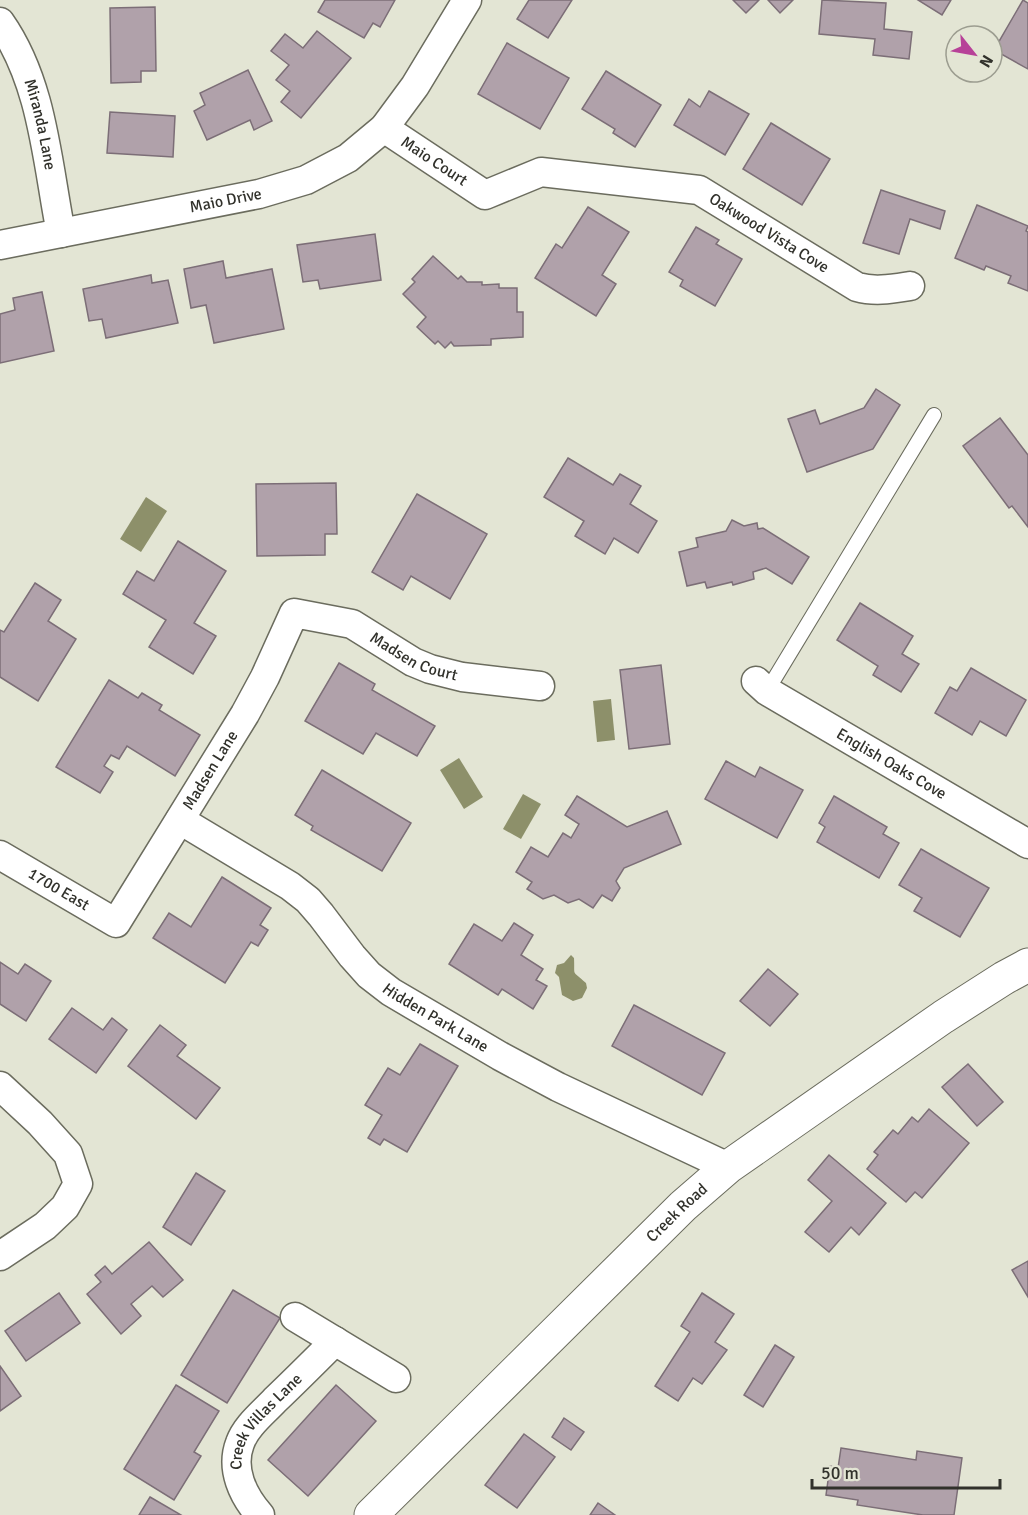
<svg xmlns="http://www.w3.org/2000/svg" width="1028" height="1515" font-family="Signika,sans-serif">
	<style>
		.water { fill: #8d906a }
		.building { fill: #b0a1aa; stroke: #7c6e77; stroke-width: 1.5 }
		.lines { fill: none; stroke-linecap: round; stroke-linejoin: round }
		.service-casing { stroke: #6b6c5e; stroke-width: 16 }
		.minor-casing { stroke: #6b6c5e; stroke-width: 31 }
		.tertiary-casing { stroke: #6b6c5e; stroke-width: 35 }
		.service { stroke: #fff; stroke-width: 14 }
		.minor { stroke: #fff; stroke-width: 28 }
		.tertiary { stroke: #fff; stroke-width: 33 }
		.labels { text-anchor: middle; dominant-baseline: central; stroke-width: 5; stroke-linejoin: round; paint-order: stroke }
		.street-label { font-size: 16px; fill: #31312b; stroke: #e3e5d4 }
	</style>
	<rect width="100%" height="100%" fill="#e3e5d4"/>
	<g class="water">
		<path d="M146 497 167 511 141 552 120 539Z"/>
		<path d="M611 699 615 740 597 742 593 701Z"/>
		<path d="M459 758 483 797 464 809 440 770Z"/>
		<path d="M523 794 541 804 521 839 503 829Z"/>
		<path d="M571 955 574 958C575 978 571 969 586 983L587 988 582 998 573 1001 562 995 559 977 555 973 557 965 564 963Z"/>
	</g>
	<g class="building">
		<path d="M325 0H395L380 27 373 23 364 38 318 12Z"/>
		<path d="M529 0H572L548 38 517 19Z"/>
		<path d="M733 0H759L746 13Z"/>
		<path d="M768 0H793L780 13Z"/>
		<path d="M822 0 886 3 884 29 912 32 909 59 873 55 875 39 819 34Z"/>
		<path d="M918 0H951L942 15Z"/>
		<path d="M1023 0 1028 3V69L994 50Z"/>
		<path d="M155 7 156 71H141V82L111 83 110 8Z"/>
		<path d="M317 31 351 58 301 118 281 102 290 91 276 80 289 65 271 51 285 34 303 48Z"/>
		<path d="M507 43 569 78 540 129 478 94Z"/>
		<path d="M248 70 272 121 254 130 250 120 207 140 194 111 205 105 200 93Z"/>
		<path d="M606 71 661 105 635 147 613 133 615 129 582 109Z"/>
		<path d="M709 91 749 114 725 155 674 125 689 99 700 107Z"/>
		<path d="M110 112 175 116 173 157 107 153Z"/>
		<path d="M771 123 830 159 802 205 743 169Z"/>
		<path d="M881 190 945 211 940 229 910 219 899 254 863 243Z"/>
		<path d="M977 205 1028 226 1026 231 1028 232V291L1008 283 1011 276 986 266 984 270 955 258Z"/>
		<path d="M588 207 629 232 602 275 616 284 596 316 535 278 556 244 562 248Z"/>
		<path d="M696 227 719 240 716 244 742 259 715 306 680 286 683 280 669 272Z"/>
		<path d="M375 234 381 280 320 289 318 280 303 282 297 245Z"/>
		<path d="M433 256 458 279 461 276 467 282H482V285L499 284V288H517V312H523V337L491 339V345L454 346 451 342 445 348 438 341 435 344 417 327 426 317 403 294 415 282 412 279Z"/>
		<path d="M223 261 226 278 272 269 284 329 214 343 206 305 191 308 184 269Z"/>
		<path d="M151 275 152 283 168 280 178 323 106 338 102 319 89 321 83 289Z"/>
		<path d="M42 292 54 351 0 363V314L15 310 13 298Z"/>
		<path d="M876 389 900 405 873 449 807 472 788 419 815 410 820 424 864 408Z"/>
		<path d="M1000 418 1028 455V527L1012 506 1009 508 963 446Z"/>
		<path d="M568 458 613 485 620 474 641 486 630 504 657 521 638 553 614 538 605 554 575 536 584 521 544 497Z"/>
		<path d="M336 483 337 534H325V555L257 556 256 484Z"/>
		<path d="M417 494 487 534 450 599 411 576 403 590 372 572Z"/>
		<path d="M732 520 744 526 757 523 758 529 763 528 809 557 792 584 766 568 753 572 754 579 733 585 732 582 707 588 705 582 687 586 679 552 698 547 696 538 726 531Z"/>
		<path d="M178 541 226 571 194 623 216 636 193 674 149 647 166 620 123 594 137 571 154 581Z"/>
		<path d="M35 583 61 600 48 621 76 639 38 701 0 677V630L4 632Z"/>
		<path d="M860 603 913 636 902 654 919 664 901 692 873 675 878 666 837 640Z"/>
		<path d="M339 663 375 684 372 690 435 726 417 756 376 733 363 754 305 721Z"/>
		<path d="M661 665 670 744 629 749 620 670Z"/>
		<path d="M971 668 1026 700 1006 736 980 721 972 735 935 713 950 687 957 691Z"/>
		<path d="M109 680 138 698 142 693 162 705 159 710 200 735 175 776 127 746 119 759 111 755 104 766 113 772 100 793 56 767Z"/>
		<path d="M726 761 755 777 760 767 803 790 777 838 705 799Z"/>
		<path d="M322 770 411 823 382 871 311 830 313 826 295 815Z"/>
		<path d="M577 796 627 827 667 811 681 844 624 868 616 881 620 888 612 901 602 895 593 908 579 899 568 903 554 895 543 899 527 889 532 882 516 872 531 847 548 857 563 833 571 838 579 824 565 815Z"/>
		<path d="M834 796 887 827 883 834 899 843 879 878 817 842 825 827 819 823Z"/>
		<path d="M921 849 989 888 960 937 914 911 922 898 899 885Z"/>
		<path d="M222 877 271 908 260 925 268 930 258 946 251 942 225 983 153 938 169 913 191 927Z"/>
		<path d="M514 923 533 935 521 955 543 969 536 980 547 986 533 1009 502 989 498 995 449 964 474 924 502 941Z"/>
		<path d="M0 962 18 974 25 964 51 981 26 1021 0 1004Z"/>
		<path d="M768 969 798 994 770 1026 740 1001Z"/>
		<path d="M634 1005 725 1053 702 1095 612 1046Z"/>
		<path d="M72 1008 103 1030 112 1018 127 1030 96 1073 49 1039Z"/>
		<path d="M160 1025 186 1045 177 1056 220 1088 196 1119 128 1066Z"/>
		<path d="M420 1044 458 1066 407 1152 384 1139 380 1145 368 1138 382 1115 365 1105 388 1068 400 1075Z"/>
		<path d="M968 1064 1003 1102 977 1126 942 1087Z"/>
		<path d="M929 1109 969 1143 922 1198 915 1192 906 1202 867 1169 878 1155 874 1152 893 1130 898 1134 912 1117 918 1122Z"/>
		<path d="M829 1155 886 1203 859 1235 851 1227 829 1252 805 1232 832 1201 808 1180Z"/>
		<path d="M196 1173 225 1191 191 1245 163 1227Z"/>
		<path d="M149 1242 183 1280 163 1297 152 1286 131 1304 141 1316 121 1334 87 1294 101 1282 95 1275 105 1266 112 1274Z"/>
		<path d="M1028 1261V1297L1012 1270Z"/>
		<path d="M233 1290 280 1318 227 1403 181 1375Z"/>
		<path d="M59 1293 80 1323 26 1361 5 1331Z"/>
		<path d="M702 1293 734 1314 715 1342 727 1350 702 1384 693 1378 678 1401 655 1386 690 1332 681 1326Z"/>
		<path d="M775 1345 794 1357 763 1407 744 1395Z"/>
		<path d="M0 1366 21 1396 0 1411Z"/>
		<path d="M176 1385 219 1411 194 1452 201 1456 174 1500 124 1469Z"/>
		<path d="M336 1385 376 1421 308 1496 268 1460Z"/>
		<path d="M564 1418 584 1432 571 1450 552 1437Z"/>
		<path d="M524 1434 555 1457 517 1508 485 1485Z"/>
		<path d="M841 1448 916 1460 917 1451 962 1458 954 1515H923L857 1505 858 1500 826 1495 830 1466 838 1468Z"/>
		<path d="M150 1497 181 1515H139Z"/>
		<path d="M598 1503 615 1515H590Z"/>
	</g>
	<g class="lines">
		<defs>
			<path id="service" d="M767 691 934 415"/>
			<g id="minor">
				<path id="s1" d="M0 22C43 83 47 162 61 233"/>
				<path id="s2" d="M384 128 485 195 541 172 699 190 857 287C875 292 891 289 910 286"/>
				<path id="s3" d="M0 245 259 194 306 180 348 158 384 128 415 86 467 0"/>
				<path id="s4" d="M756 681 767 691 1028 844"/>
				<path id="s5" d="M180 820 290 886 308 900 321 915 352 956 369 975 391 992 500 1056 558 1087 728 1167"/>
				<path id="s6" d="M0 855 116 923 245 714 265 677 294 613 352 624 413 662 430 669 462 677 540 686"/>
				<path d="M0 1086 40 1123 68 1154 78 1184 65 1207 45 1226 0 1256"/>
				<path d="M295 1317 396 1378"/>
				<path id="s7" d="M260 1515C243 1496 230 1469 240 1443 246 1426 263 1413 275 1400 295 1381 315 1361 335 1341"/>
			</g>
			<g id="tertiary">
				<path id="s8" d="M371 1515 683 1206 728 1167 943 1017 1004 978 1028 965"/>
			</g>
		</defs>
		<use href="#service" class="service-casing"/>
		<use href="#minor" class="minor-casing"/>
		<use href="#tertiary" class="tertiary-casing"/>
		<use href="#service" class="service"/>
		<use href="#minor" class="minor"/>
		<use href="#tertiary" class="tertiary"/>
	</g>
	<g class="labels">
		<g class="street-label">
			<text stroke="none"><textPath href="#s1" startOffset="111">Miranda Lane</textPath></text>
			<text stroke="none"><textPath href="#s2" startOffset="60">Maio Court</textPath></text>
			<text stroke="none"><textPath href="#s3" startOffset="230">Maio Drive</textPath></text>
			<text stroke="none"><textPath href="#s2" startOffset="423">Oakwood Vista Cove</textPath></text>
			<text stroke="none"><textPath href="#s6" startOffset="622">Madsen Court</textPath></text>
			<text stroke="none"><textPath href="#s4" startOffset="159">English Oaks Cove</textPath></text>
			<text stroke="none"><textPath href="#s6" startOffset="314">Madsen Lane</textPath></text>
			<text stroke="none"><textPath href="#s6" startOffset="68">1700 East</textPath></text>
			<text stroke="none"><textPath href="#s5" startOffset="327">Hidden Park Lane</textPath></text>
			<text stroke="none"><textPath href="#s8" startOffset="430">Creek Road</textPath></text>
			<text stroke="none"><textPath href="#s7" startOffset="110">Creek Villas Lane</textPath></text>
		</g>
	</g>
	<g transform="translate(974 54) rotate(121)"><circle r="28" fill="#e3e5d4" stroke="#9c9d90" stroke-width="1.5"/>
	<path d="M0-4.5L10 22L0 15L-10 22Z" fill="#b74198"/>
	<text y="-9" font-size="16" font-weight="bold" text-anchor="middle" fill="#31312b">N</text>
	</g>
	<path d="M812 1479v9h188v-9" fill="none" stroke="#31312b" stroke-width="3"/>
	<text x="821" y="1479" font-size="18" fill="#31312b" stroke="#e3e5d4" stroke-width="4.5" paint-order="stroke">50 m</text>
</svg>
